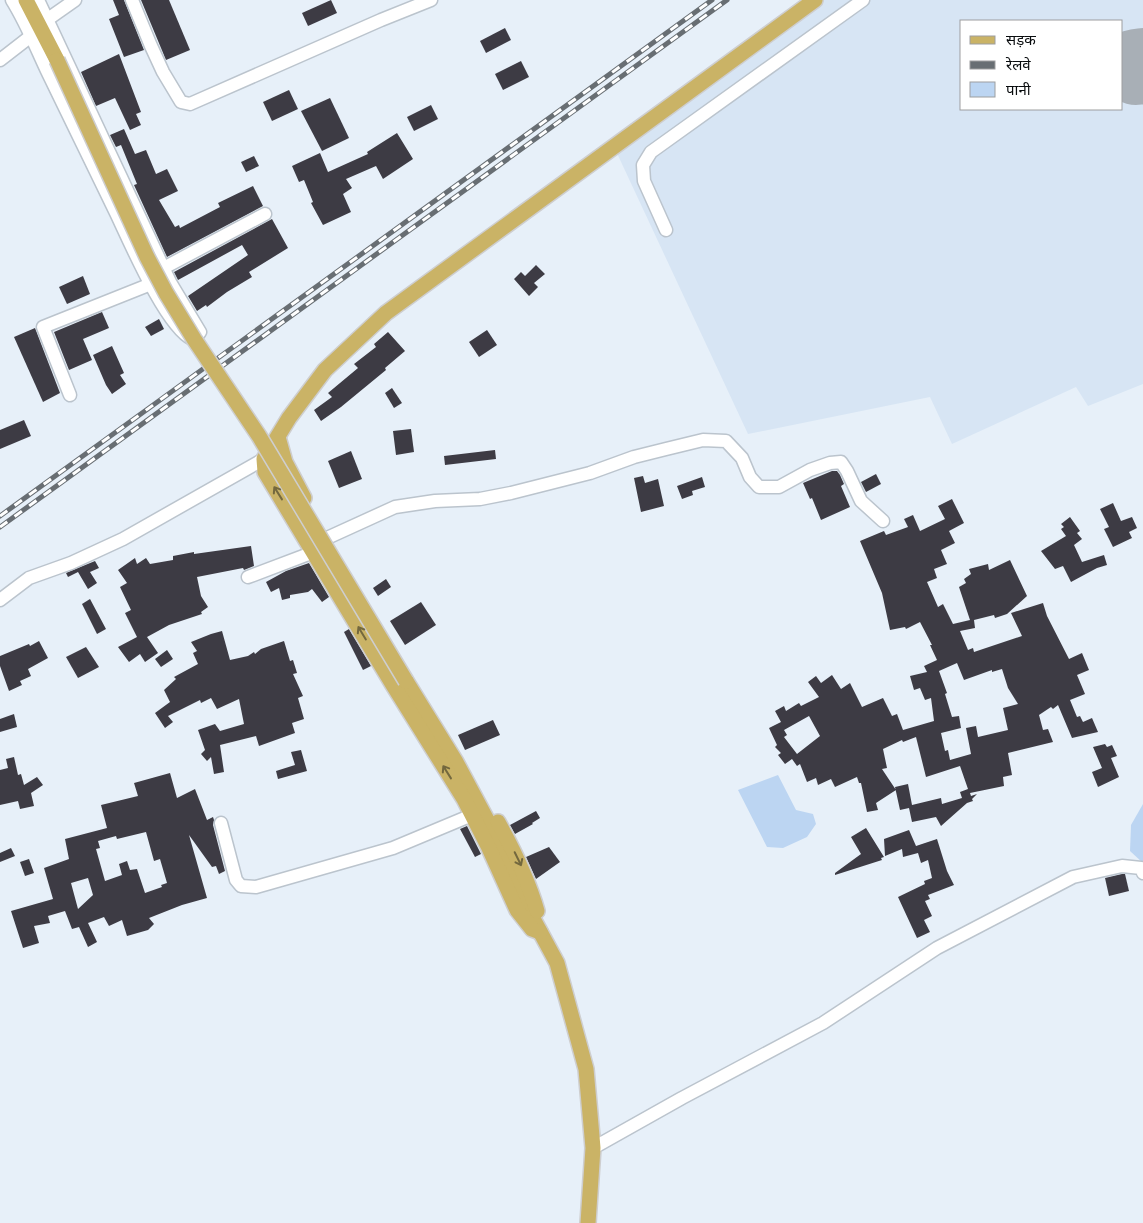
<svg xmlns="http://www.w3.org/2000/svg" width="1143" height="1223" font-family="'Fira Sans','Noto Sans Devanagari',sans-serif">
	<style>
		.built { fill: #d7e5f4; fill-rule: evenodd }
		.water { fill: #bcd5f2 }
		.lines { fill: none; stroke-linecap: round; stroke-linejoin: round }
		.runway { stroke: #a8afb6; stroke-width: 76 }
		.building { fill: #3d3b44; fill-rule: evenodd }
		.minor-casing { stroke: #bbc4cd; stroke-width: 15 }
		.major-casing { stroke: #cececf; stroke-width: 18 }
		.minor { stroke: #fff; stroke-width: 12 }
		.major { stroke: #cab366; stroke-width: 15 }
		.rail-casing { stroke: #686e73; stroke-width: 5 }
		.rail { stroke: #fff; stroke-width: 3; stroke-dasharray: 9; stroke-linecap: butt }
		.major-bridge-casing { stroke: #cececf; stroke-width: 18; stroke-linecap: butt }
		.major-bridge { stroke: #cab366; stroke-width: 15 }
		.oneway { stroke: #73683e }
	</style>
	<rect width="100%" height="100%" fill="#e7f0f9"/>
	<path class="built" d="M822 0H1143V384L1088 406 1076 387 952 444 930 397 748 434 615 149ZM962 21H1122V109H962Z"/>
	<g class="water">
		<path d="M778 775 796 810 813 814 816 824 807 837 783 848 767 847 738 790Z"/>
		<path d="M1143 804V863L1130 851 1131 825Z"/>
	</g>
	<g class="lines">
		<path class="runway" d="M1136 67 1143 66"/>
	</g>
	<g class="building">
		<path d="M113 0H124L144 50 124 57 109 19 119 15Z"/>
		<path d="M141 0H169L190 50 166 60Z"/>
		<path d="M331 0 337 13 308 26 302 13Z"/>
		<path d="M505 28 511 40 486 53 480 41Z"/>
		<path d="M119 54 141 112 136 114 141 125 130 130 115 98 96 106 81 72Z"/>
		<path d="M521 61 529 77 503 90 495 74Z"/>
		<path d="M289 90 298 109 272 121 263 102Z"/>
		<path d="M330 98 349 138 322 151 301 111Z"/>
		<path d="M431 105 438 119 414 131 407 117Z"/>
		<path d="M124 129 135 154 146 150 156 174 167 169 178 191 159 200 175 227 179 225 180 228 220 207 218 203 253 186 263 206 167 257 134 185 137 184 121 145 116 147 110 135Z"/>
		<path d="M397 133 413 159 383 179 376 166 346 179 352 188 343 194 351 212 323 225 311 203 313 202 304 180 299 182 292 166 320 153 328 172 368 154 367 152Z"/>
		<path d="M254 156 259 166 246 172 241 162Z"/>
		<path d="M272 219 288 248 249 272 252 277 227 292 207 307 206 305 197 311 188 296 248 255 242 245 178 280 174 272Z"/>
		<path d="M536 265 545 274 534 283 538 287 529 296 514 279 521 272 525 276Z"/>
		<path d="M83 276 90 294 67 304 59 287Z"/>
		<path d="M102 312 109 328 83 339 92 360 69 370 54 332Z"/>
		<path d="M159 319 164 329 151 336 145 327Z"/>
		<path d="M35 328 60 393 43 402 14 337Z"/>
		<path d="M487 330 497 345 479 357 469 342Z"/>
		<path d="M388 332 405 351 385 368 386 370 341 407 321 421 314 410 332 397 328 393 358 368 354 364 376 347 374 344Z"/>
		<path d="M112 346 124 373 120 375 126 384 112 394 106 385 93 355Z"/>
		<path d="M392 388 402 403 394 408 385 393Z"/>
		<path d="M24 420 31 436 0 449V430Z"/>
		<path d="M411 429 414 452 396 455 393 431Z"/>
		<path d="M495 450 496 459 445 465 444 456Z"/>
		<path d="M351 451 362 479 339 488 328 461Z"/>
		<path d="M832 471H837L840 475 844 484 841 486 850 507 821 520 812 498 810 499 803 483Z"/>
		<path d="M876 474 881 484 866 492 861 482Z"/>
		<path d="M643 476 645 483 658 479 664 506 641 512 634 478Z"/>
		<path d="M702 477 705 487 692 491 693 495 682 499 677 486Z"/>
		<path d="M952 499 964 523 949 531 955 543 941 550 947 564 934 569 937 578 927 582 938 607 943 604 953 624 970 620 959 587 966 583 964 579 971 574 969 569 988 564 989 570 1010 560 1027 596 1007 614 995 618 994 615 974 620 975 628 960 631 968 650 973 648 974 652 1022 636 1011 613 1043 603 1047 616 1069 659 1082 653 1089 670 1077 675 1085 694 1070 700 1077 717 1080 716 1083 722 1092 718 1098 732 1072 738 1058 705 1053 709 1051 707 1039 715 1043 730 1048 729 1053 742 1008 753 1012 775 1003 777 1004 786 970 793 971 796 977 794 972 799 973 801 967 803 941 826 936 817 912 822 909 808 900 810 895 787 908 784 912 805 941 798 942 804 962 798 960 792 968 789 960 766 926 777 916 737 903 742 902 740 883 749 887 768 882 769 896 790 876 803 878 810 867 812 861 783H859L857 777 835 787 831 779 818 785 816 778 807 782 800 764 797 766 792 759 785 764 778 755 781 753 775 747 777 745 769 728 781 722 775 711 784 706 786 711 799 703 801 706 819 697 808 682 816 676 821 683 832 675 841 689 850 683 862 707 883 698 892 716 897 714 903 730 934 721 931 698 925 700 920 688 914 690 910 676 927 672 924 666 937 660 930 645H932L920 622 906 629 905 627 890 630 882 593 860 541 884 531 886 535 908 527 904 519 913 515 920 531 945 519 938 506ZM957 663 964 680 992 670V672L1002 669 1008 688 1018 704 1003 708 1008 730 978 737 976 726 966 728 971 754 950 760 948 750 945 751 941 733 961 728 959 716 952 717 945 694 947 693 939 671ZM809 716 820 736 797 754 784 737 787 735 784 730Z"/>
		<path d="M1113 503 1121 521 1132 517 1137 528 1129 532 1132 538 1113 547 1104 529 1109 527 1100 509Z"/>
		<path d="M1070 517 1080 531 1077 533 1082 539 1074 545 1082 562 1104 555 1107 565 1097 568 1071 582 1063 566 1055 569 1041 551 1066 536 1061 529 1064 527 1061 524Z"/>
		<path d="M251 546 254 566 244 570 243 568 197 577 201 596 208 607 201 612 202 614 169 625 147 637 158 653 145 662 140 654 129 662 118 647 137 637 125 613 131 610 120 587 127 583 118 570 135 558 137 564 146 558 150 564 173 560V556L194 552V554Z"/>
		<path d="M95 561 99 568 90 572 97 583 88 589 78 572 68 577 66 573Z"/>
		<path d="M309 563 329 597 322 602 312 589 308 592 290 595V598L282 600 279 588 271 592 266 582 286 571Z"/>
		<path d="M386 579 391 587 378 596 373 588Z"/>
		<path d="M90 599 106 629 97 634 82 604Z"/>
		<path d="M421 602 436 625 405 645 390 621Z"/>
		<path d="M349 629 371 666 363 670 344 632Z"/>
		<path d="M222 631 230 660 248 656 254 652 255 654 261 649 284 641 290 661 293 660 297 673 293 674 303 696 298 698 304 719 292 723 295 733 259 746 256 736 220 745 224 772 214 774 211 757 207 761 201 754 205 750 198 730 215 724 220 731 244 724 239 699 217 709 211 698 201 703 200 700 168 716 173 722 165 728 155 713 170 702 164 690 176 679 174 677 198 664 193 653 197 651 191 642 211 634Z"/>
		<path d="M39 641 48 658 28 669 31 676 20 681 22 685 9 691 0 666V656L29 644 30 646Z"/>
		<path d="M86 647 99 667 78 678 66 657Z"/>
		<path d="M167 650 173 659 161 667 155 659Z"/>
		<path d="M14 714 17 727 0 732V719Z"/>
		<path d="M493 720 500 735 465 750 458 735Z"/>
		<path d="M1105 744 1107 747 1112 745 1117 756 1111 758 1119 777 1098 787 1092 772 1102 768 1093 747Z"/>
		<path d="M301 750 307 771 278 779 276 771 295 765 291 752Z"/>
		<path d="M14 757 18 775 21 774 24 785 37 777 43 785 31 793 34 806 20 809 18 801 0 805V770L8 768 6 759Z"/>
		<path d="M170 773 177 798 195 789 207 820 213 817 214 820 213 825 225 871 219 874 216 866 212 867 189 835 207 898 182 905 149 918 154 924 148 930 127 936 122 920 109 926 104 917 88 923 97 942 88 947 79 927 72 929 65 911 48 916 50 923 34 926 39 943 23 948 11 911 53 899 44 868 69 859 65 839 107 828 101 805 138 796 134 783ZM146 832 154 861 160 859 167 883 161 885 162 887 145 893 137 869 130 870 127 861 119 864 122 875 105 881 96 849 100 848 98 841 116 836 117 839ZM88 878 93 895 78 909 71 883Z"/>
		<path d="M536 811 540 818 532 823 533 824 515 834 510 825Z"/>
		<path d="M467 826 481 854 475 857 460 829Z"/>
		<path d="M866 828 884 857 881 858 882 860 835 875V873L861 854 851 837Z"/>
		<path d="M909 830 916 846 937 839 947 871 954 885 928 895 930 899 925 901 932 916 924 920 930 932 917 938 898 897 925 884 924 881 932 878 928 860 921 863 918 853 903 857 902 849 885 856 884 839Z"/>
		<path d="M549 847 560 862 536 879 526 857Z"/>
		<path d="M11 848 15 856 0 862V853Z"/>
		<path d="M29 859 34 873 25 876 20 862Z"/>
		<path d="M1122 874H1125L1129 891 1109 896 1105 878Z"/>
	</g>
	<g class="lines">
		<defs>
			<g id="minor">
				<path d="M12 0C27 24 37 50 49 75 71 121 94 167 116 213 129 240 166 327 192 339L197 336 200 332 170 282 38 0"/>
				<path d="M132 0 151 46 163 72 181 102 190 104 381 20 431 0"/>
				<path d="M48 19 75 0"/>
				<path d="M0 60 31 36"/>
				<path d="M666 230 644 181 643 165 651 152 863 0"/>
				<path d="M156 272 265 214"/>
				<path d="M70 395 43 327 151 284"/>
				<path d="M248 577 306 555 327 538 395 507 435 501 480 499 511 493 590 473 634 457 666 449 703 440 726 441 742 458 750 477 759 487H779L810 470 830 463 841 462 847 471 861 501 883 521"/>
				<path d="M0 600 29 578 71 563 123 539 264 459"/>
				<path d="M221 823 236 880 241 886 256 887 393 848 472 815"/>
				<path d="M593 1148 682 1098 823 1023 937 948 1073 877 1122 866 1141 868 1143 873"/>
			</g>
			<g id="major">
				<path d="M26 0 57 60"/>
				<path d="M278 437 285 462 304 498"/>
				<path d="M406 681 456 762 486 818 530 913 557 963 586 1069 593 1148 588 1223"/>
				<path d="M498 822C514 851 528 879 537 911"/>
				<path d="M540 932 532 929 517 910 488 846 464 799 393 685 265 472 264 459 289 418 325 370 386 313 815 0"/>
			</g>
		</defs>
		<use href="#minor" class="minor-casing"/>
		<use href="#major" class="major-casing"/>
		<use href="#minor" class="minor"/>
		<use href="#major" class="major"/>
		<defs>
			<g id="rail">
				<path d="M0 516 712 0"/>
				<path d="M0 527 727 0"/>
			</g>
		</defs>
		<use href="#rail" class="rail-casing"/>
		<use href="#rail" class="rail"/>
		<defs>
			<path id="major-bridge" d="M57 60 147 257 166 293 194 339 259 436 406 681"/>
		</defs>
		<use href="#major-bridge" class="major-bridge-casing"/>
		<use href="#major-bridge" class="major-bridge"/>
	</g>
	<defs><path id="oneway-shaft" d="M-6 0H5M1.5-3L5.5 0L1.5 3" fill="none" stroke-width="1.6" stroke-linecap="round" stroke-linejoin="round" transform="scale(1.25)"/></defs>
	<g class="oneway">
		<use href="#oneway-shaft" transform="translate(278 493) rotate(-122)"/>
		<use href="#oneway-shaft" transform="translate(362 633) rotate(-121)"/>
		<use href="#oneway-shaft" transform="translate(447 772) rotate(-122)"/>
		<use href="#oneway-shaft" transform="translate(518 859) rotate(64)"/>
	</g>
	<rect x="960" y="20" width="162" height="90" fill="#ffffff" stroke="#9d9e9f"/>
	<rect x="970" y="36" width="25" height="8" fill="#cab366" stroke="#9d9e9f"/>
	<text x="1006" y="45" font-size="15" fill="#090c0e">सड़क</text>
	<rect x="970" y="61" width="25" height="8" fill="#686e73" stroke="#9d9e9f"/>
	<text x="1006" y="70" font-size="15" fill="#090c0e">रेलवे</text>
	<rect x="970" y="82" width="25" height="15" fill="#bcd5f2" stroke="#9d9e9f"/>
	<text x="1006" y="95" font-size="15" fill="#090c0e">पानी</text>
</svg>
